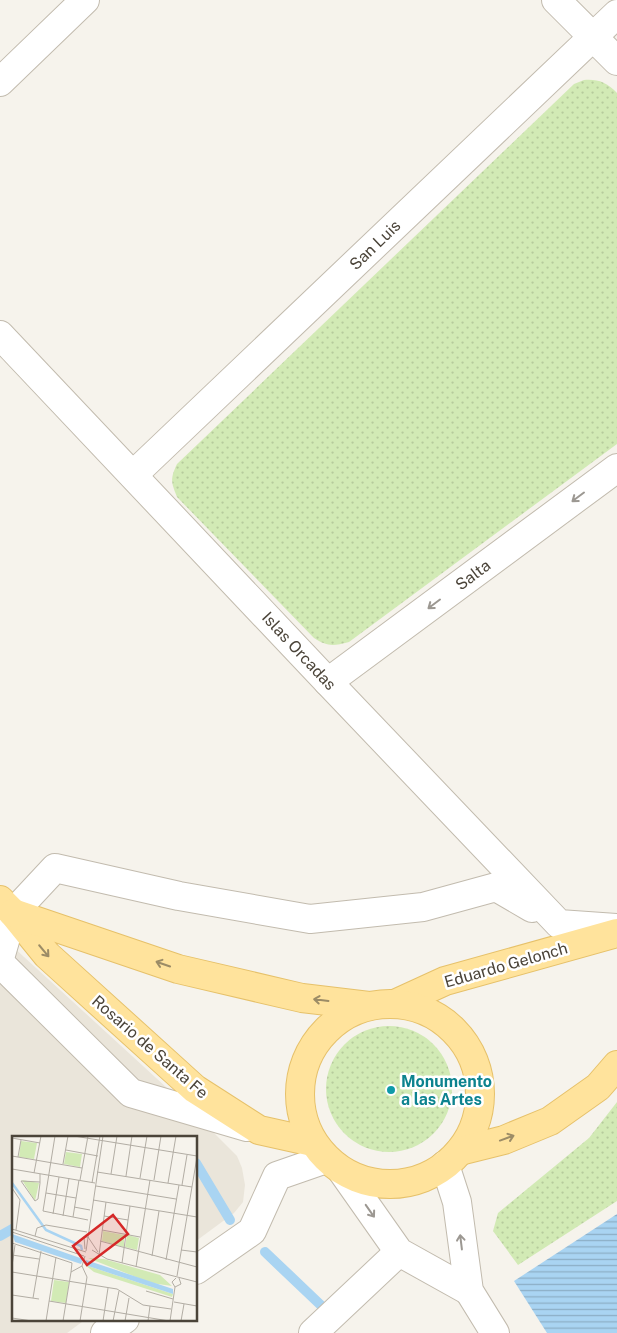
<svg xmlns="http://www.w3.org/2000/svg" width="617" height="1333" font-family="'Public Sans',sans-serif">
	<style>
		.residential { fill: #eae5da }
		.park { fill: url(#park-dots) }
		.water { fill: url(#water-rules) }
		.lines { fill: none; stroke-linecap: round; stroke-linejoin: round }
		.stream { stroke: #a9d4f2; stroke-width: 10 }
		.minor-casing { stroke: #c2bbae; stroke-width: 30 }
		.tertiary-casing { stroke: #c2bbae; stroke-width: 30 }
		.primary-casing { stroke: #e6c16a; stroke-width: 30 }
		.minor { stroke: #fff; stroke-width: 28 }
		.tertiary { stroke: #fff; stroke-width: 28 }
		.primary { stroke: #ffe39c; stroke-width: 28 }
		.oneway { stroke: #9c9892 }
		.oneway2 { stroke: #9c8c66 }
		.culture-dot { fill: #0f9aa8; stroke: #fff; stroke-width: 2 }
		.labels { text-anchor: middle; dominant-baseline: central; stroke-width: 5; stroke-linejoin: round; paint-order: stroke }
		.street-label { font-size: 16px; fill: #4b4439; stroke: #fff }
		.culture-label { font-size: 16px; font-weight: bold; fill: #0d838f; stroke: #fff; text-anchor: start }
		.inset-river { fill: none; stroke: #a9d4f2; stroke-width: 2.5 }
		.inset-road { fill: none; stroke: #b2ada4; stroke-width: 1 }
		.view { fill: #d62828; fill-opacity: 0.15; stroke: #d62828; stroke-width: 2.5 }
		.inset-edge { fill: none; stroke: #4b4439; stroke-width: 2.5 }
	</style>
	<defs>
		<pattern id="park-dots" width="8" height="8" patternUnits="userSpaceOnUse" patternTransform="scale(1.25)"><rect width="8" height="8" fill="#d2eab5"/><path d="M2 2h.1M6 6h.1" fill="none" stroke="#b6ca9c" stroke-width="1.8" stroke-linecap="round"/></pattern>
		<pattern id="water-rules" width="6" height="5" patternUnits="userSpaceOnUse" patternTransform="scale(1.25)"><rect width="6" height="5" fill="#a9d4f2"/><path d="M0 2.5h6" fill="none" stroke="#8caec5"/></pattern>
	</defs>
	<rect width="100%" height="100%" fill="#f6f3ec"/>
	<path class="residential" d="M0 935 191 1110 237 1156 242 1168 245 1185 243 1202 234 1213 196 1241V1137H14V1319H86L67 1333H0Z"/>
	<g class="park">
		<path d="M584 80C598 79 606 82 617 93V444L349 642C333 646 328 647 314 638L177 497C171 482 170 479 177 464L574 84Z"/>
		<circle cx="389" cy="1089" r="63"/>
		<path d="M617 1102V1201L518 1265 493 1231 498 1213 589 1138Z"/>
	</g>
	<path class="water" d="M617 1214V1333H547L514 1281Z"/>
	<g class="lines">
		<g class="stream">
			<path d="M196 1163 230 1220"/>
			<path d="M0 1236 14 1228"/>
			<path d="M265 1252 328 1312"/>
		</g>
		<defs>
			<g id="minor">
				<path d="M556 0 617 61"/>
				<path d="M0 82 85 0"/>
				<path d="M0 335 328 682 559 924 617 928"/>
				<path d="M133 475 617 14"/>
				<path d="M328 682 617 468"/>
				<path d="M0 958 13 913 55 868 179 896 310 919 423 907 496 887 532 908"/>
				<path d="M0 963 131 1093 247 1127"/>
				<path d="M313 1333 399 1252"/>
			</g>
			<g id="tertiary">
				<path d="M445 1165 457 1202 469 1291 495 1333"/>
				<path d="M342 1171 399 1252 469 1291"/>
				<path d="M196 1270 252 1231 277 1176 326 1159"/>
				<path d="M105 1333 125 1319"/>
			</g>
			<g id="primary">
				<path d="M0 900 13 913 47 955 195 1089 259 1130 313 1142"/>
				<path d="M13 913 178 969 302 998 369 1006"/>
				<path d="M397 1003 445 981 617 933"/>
				<circle cx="390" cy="1094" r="90"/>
				<path d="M460 1151 504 1140 550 1121 598 1087 617 1065"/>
			</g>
		</defs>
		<use href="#minor" class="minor-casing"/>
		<use href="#tertiary" class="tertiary-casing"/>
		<use href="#primary" class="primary-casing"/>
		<use href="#minor" class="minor"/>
		<use href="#tertiary" class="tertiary"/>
		<use href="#primary" class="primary"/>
	</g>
	<defs><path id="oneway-shaft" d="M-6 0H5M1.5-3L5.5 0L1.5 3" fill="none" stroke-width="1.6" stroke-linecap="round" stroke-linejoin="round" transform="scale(1.25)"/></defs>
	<g class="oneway">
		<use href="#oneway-shaft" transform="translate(578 497) rotate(143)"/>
		<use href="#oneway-shaft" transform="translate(434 604) rotate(143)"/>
		<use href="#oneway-shaft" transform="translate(370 1211) rotate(55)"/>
		<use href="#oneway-shaft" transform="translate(461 1242) rotate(-97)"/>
	</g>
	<g class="oneway2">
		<use href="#oneway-shaft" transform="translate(44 951) rotate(50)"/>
		<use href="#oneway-shaft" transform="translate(163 964) rotate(-161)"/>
		<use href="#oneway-shaft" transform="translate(321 1000) rotate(-173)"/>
		<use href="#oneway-shaft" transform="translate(507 1138) rotate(-20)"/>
	</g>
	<circle class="culture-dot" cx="391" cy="1090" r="5"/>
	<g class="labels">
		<g class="street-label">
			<text transform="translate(375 245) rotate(-44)">San Luis</text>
			<text transform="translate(473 575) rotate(-37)">Salta</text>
			<text transform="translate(299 651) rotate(47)">Islas Orcadas</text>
			<text transform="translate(506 965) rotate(-16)">Eduardo Gelonch</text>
			<text transform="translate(150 1047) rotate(41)">Rosario de Santa Fe</text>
		</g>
		<g class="culture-label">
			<text x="401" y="1081">Monumento<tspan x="401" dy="18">a las Artes</tspan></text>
		</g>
	</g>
	<g transform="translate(12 1136)">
		<rect width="185" height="185" fill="#f6f3ec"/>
		<path d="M9 5 25 7 22 23 7 21ZM54 16 70 18 68 31 52 28ZM10 44 27 47 23 65ZM91 95 112 99V111L90 105ZM115 99 127 102 125 114 113 111ZM76 122 92 123 148 139 160 150 139 147ZM73 129 161 158 160 161 82 136ZM42 144 57 146 54 167 39 165Z" fill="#d2eab5"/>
		<path d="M0 98 71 123 69 128 3 106ZM74 124 161 153V158L73 129Z" fill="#a9d4f2"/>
		<path class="inset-river" d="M0 47 34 94 69 110 70 114"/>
		<path class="inset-road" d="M43 0 31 75 76 84M62 0 185 20M0 2 28 7M54 14 86 20M0 20 70 32M6 21 9 4M51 28 56 0M0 33 83 47M85 36 180 51M22 37 29 0M99 38 105 0M114 40 120 0M128 42 135 0M68 44 76 0M142 44 149 0M28 46 9 45 23 65 26 63 28 47V38M80 47 88 0M156 47 164 0M170 49 175 19M84 50 164 63M0 52 8 64 4 94M34 57 64 62M81 64 185 81M62 71 78 74M41 78 47 41M51 80 57 42M92 80 116 84M61 81 67 44M0 93 74 116M90 94 128 101M0 96 72 120M23 100 25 92 34 89 75 96M88 105 185 131M0 107 60 127 59 136M73 113 72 101H76L86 116M80 114 95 123 185 146M169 114 185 116M74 115 91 0M0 119 27 123M87 119 94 66M140 120 147 75M154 124 167 49M110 127 118 70M0 130 3 109M124 131 138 44M0 136 105 153 131 169 159 173M165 140 185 21M164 142 160 146 163 151 169 148 167 142M134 155 161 163M0 159 27 163M21 162 29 115M37 165 157 185M162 166 185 170M0 182 20 185M34 185 44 121M51 185 59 136 70 130M68 185 75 141 70 130 73 120M91 185 96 152M101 185 107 155M113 185 117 162M136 185 138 170M158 185 163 151M169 185 172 168"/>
		<path class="view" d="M101 79 116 98 75 129 61 110Z"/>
		<rect width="185" height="185" class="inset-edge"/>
	</g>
</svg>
